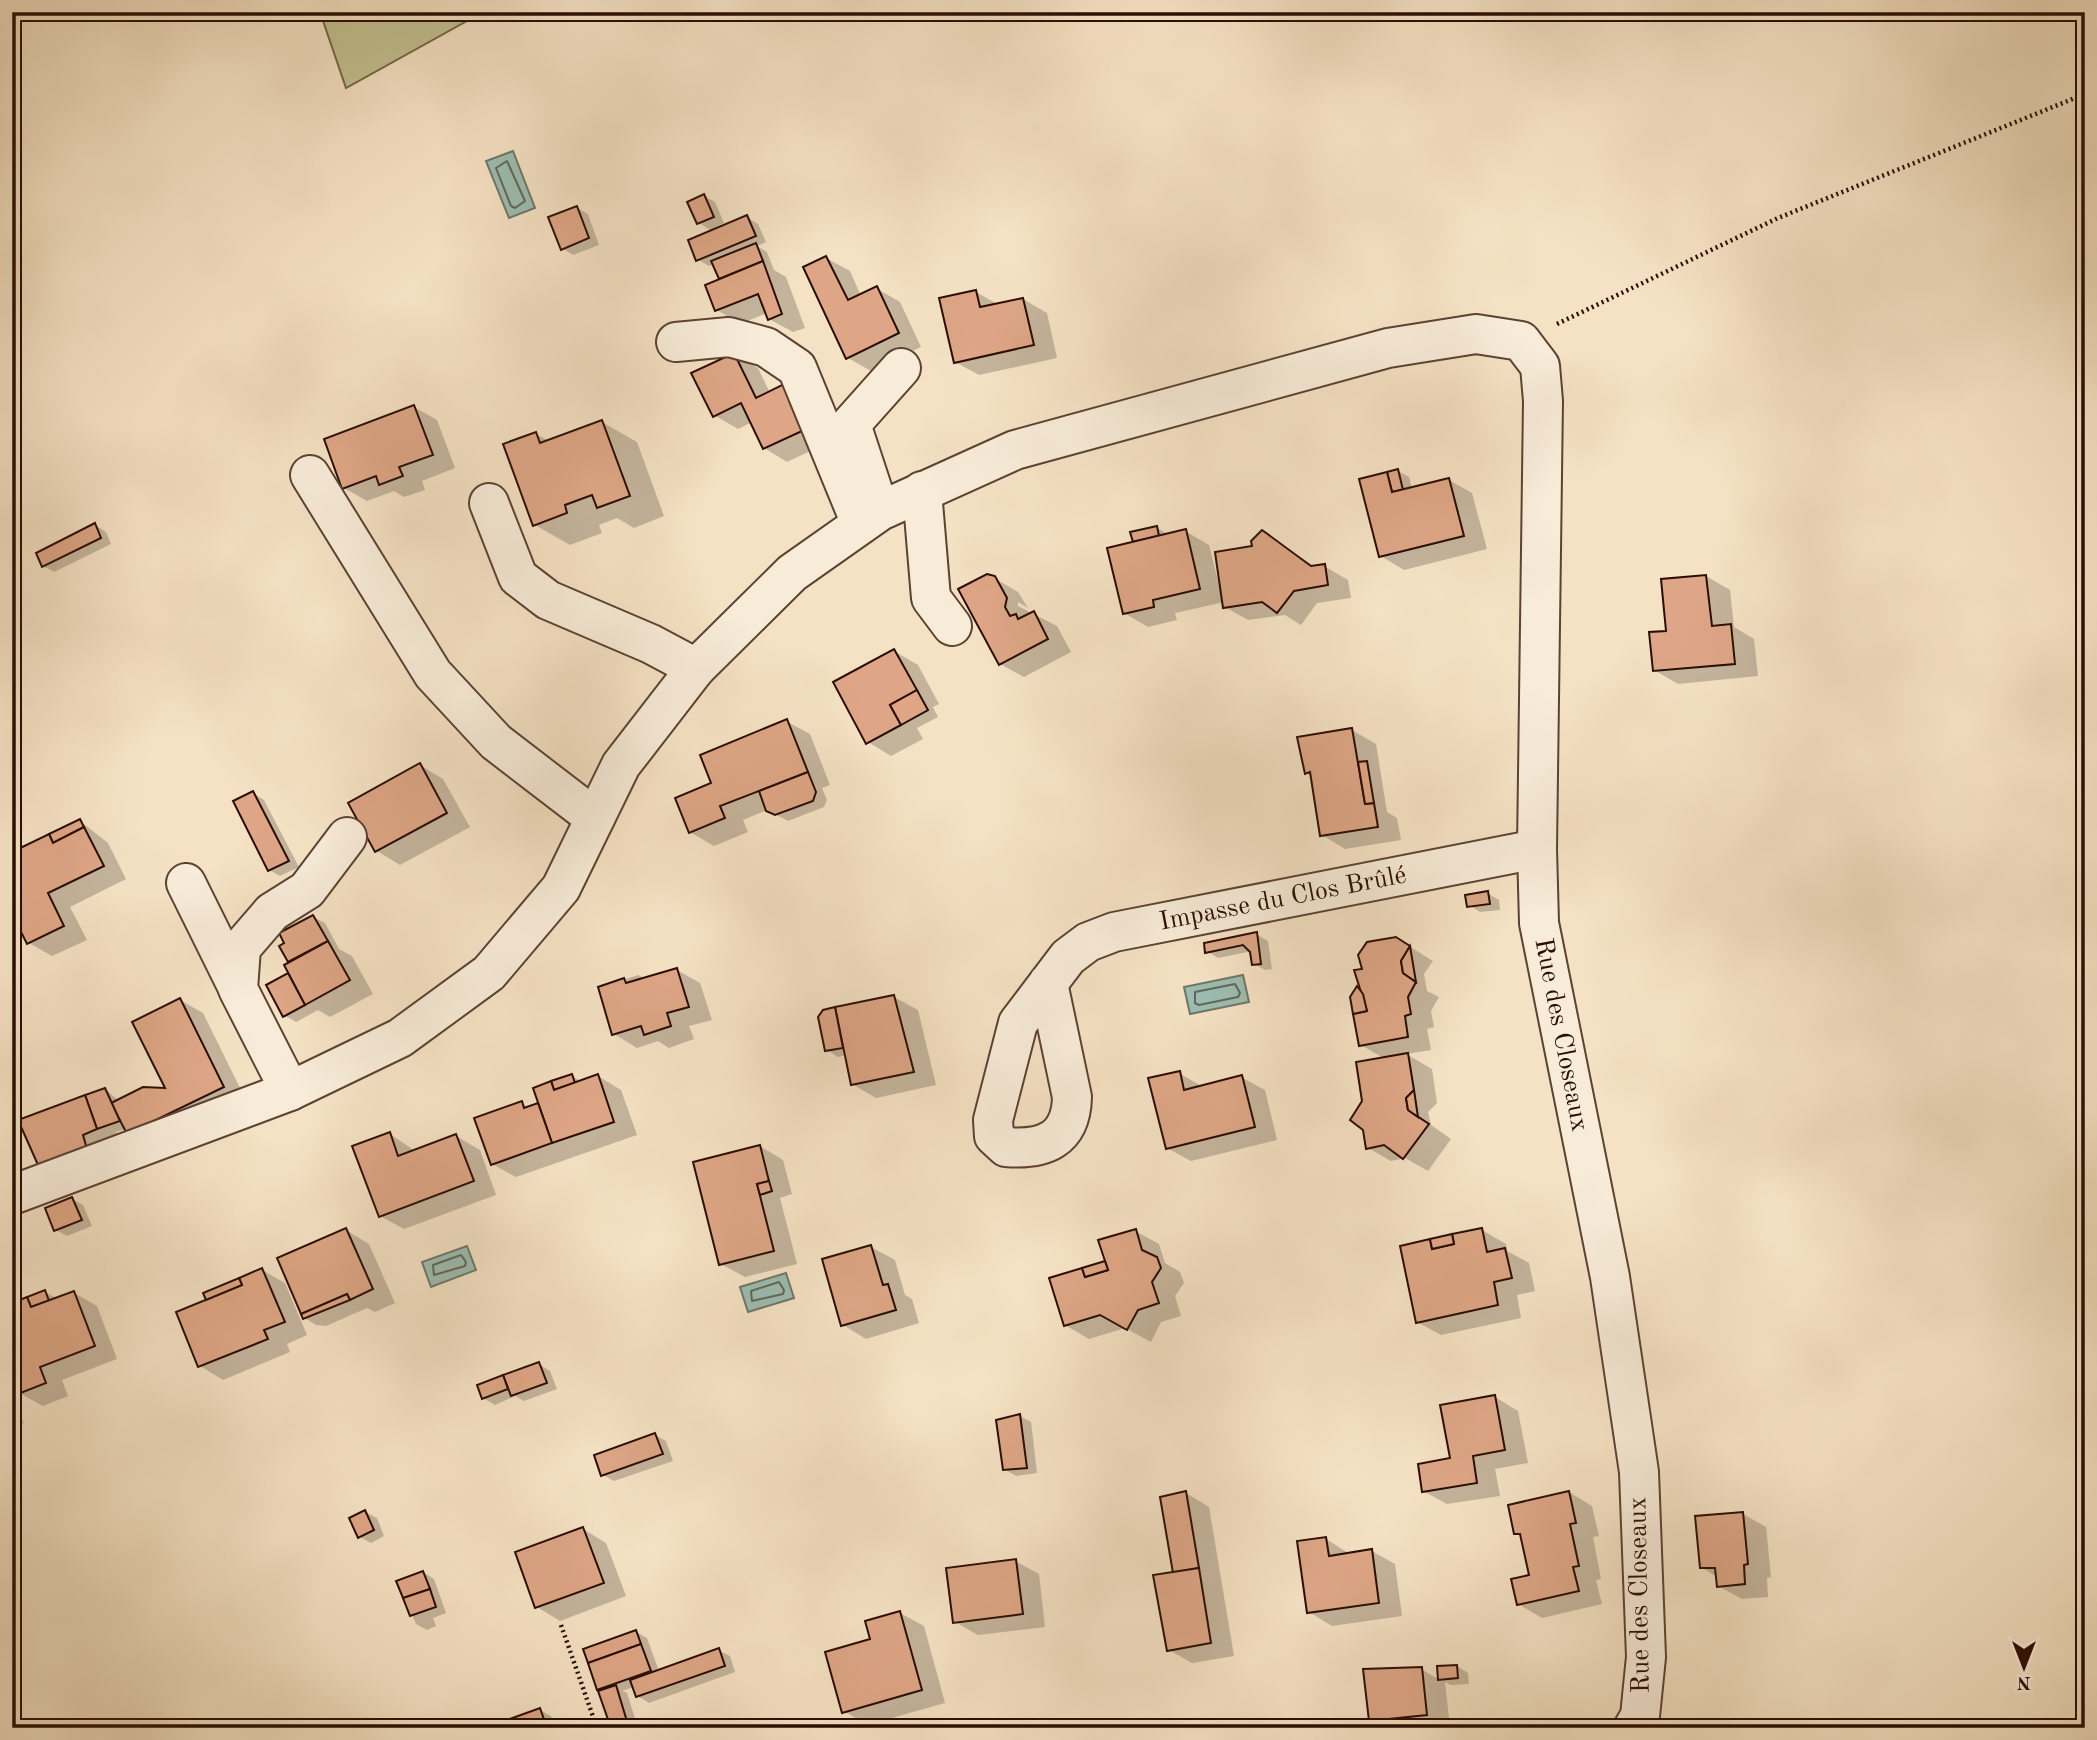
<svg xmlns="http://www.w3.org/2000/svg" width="2097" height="1740" font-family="'Old Standard TT',serif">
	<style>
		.green { fill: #c2c190; stroke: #76674a; stroke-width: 2 }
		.water { fill: #9cbeb1; stroke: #6e776b; stroke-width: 2 }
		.shadow { fill: #0003 }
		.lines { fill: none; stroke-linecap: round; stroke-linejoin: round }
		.shore { stroke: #62665a; stroke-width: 2 }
		.building { fill: #dea686; stroke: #290d03; stroke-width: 2 }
		.minor-casing { stroke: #5c4233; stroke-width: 42 }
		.path { stroke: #290d03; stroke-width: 4.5; stroke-dasharray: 2 3.5; stroke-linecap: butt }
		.minor { stroke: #f8ecd9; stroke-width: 38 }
		.labels { text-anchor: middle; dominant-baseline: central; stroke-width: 5; stroke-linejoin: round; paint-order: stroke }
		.street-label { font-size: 26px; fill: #290d03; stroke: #f8ecd9 }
	</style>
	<rect width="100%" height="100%" fill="#f5e2c4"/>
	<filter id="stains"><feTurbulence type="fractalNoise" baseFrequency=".00286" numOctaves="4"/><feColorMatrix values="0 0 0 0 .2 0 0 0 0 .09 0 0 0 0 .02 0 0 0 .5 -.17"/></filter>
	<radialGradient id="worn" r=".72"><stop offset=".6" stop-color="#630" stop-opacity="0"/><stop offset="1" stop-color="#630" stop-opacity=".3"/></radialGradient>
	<path class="green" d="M320 12H483L346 88Z"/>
	<g class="water">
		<path d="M513 151 535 208 509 218 486 161Z"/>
		<path d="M1243 975 1249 1002 1190 1014 1184 987Z"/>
		<path d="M467 1246 476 1270 431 1287 422 1262Z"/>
		<path d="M786 1273 794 1298 748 1312 740 1287Z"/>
	</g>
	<g class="shadow">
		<path d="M704 196 715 202 724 223 716 227 717 230 747 217 758 224 766 242 757 246 767 252 774 270 786 277 805 328 793 332 769 319 767 313 740 324 717 310 721 280 714 264 709 266 697 259 713 232 699 223Z"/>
		<path d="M577 208 588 214 599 245 573 255 562 248Z"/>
		<path d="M826 258 850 271 861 296 876 288 900 302 921 347 871 371 848 358Z"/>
		<path d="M976 292 999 305 1023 299 1047 313 1057 358 979 375 955 362Z"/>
		<path d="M734 355 758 368 770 393 836 439 787 462 764 448 752 422 738 429 714 415Z"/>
		<path d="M414 407 437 420 455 468 422 481 425 490 404 497 394 491 367 501 344 488Z"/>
		<path d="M602 422 637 442 664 516 634 528 617 518 599 525 602 533 570 545 535 525 536 434 549 441Z"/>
		<path d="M1398 471 1409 477 1412 489 1449 480 1472 493 1487 549 1404 570 1381 556Z"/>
		<path d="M95 525 106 532 111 544 54 572 43 566Z"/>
		<path d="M1157 528 1169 535 1185 531 1209 545 1219 585 1254 548 1262 532 1315 567 1324 566 1348 580 1351 598 1317 603 1301 625 1285 615 1248 620 1225 607 1224 602 1175 613 1177 620 1148 627 1124 613 1138 542Z"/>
		<path d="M1706 576 1730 590 1734 627 1754 639 1758 676 1678 684 1654 670 1667 633Z"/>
		<path d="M994 578 1018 592 1028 608 1018 602V606L1057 626 1071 652 1024 677 1000 664Z"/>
		<path d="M894 651 918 665 939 704 933 707 938 717 917 728 923 739 891 756 868 742Z"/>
		<path d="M786 721 810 734 830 785 822 788 827 800 824 807 788 821 767 810 743 820 748 832 714 846 690 832 713 784Z"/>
		<path d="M1352 730 1376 744 1387 812 1397 818 1401 840 1345 849 1322 835 1312 776 1306 773Z"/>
		<path d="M420 765 443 779 470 827 400 865 377 851Z"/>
		<path d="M253 793 264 800 299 867 280 876 269 870Z"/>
		<path d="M80 821 108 843 126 879 70 907 87 940 52 956 29 943 23 890Z"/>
		<path d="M1487 893 1499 900 1500 910 1480 912 1469 905Z"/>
		<path d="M313 917 325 923 339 949 352 956 373 994 330 1017 318 1010 296 1022 284 1015 288 975 293 978 289 961Z"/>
		<path d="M1256 934 1268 941 1272 969 1265 970 1254 964 1252 951 1218 958 1207 951Z"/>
		<path d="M1396 938 1433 961 1424 974 1427 991 1439 997 1431 1011 1434 1027 1427 1029 1431 1050 1406 1054 1432 1069 1437 1103 1428 1112 1431 1125 1451 1139 1428 1171 1405 1158 1391 1161 1368 1148 1385 1059 1361 1045 1357 988 1362 991 1364 970Z"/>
		<path d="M677 970 700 983 712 1020 689 1026 694 1039 669 1048 658 1041 637 1048 614 1034 624 979 628 982 626 979 638 975 646 979Z"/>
		<path d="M894 997 918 1010 936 1085 876 1098 852 1084 846 1055 838 1057 827 1050 824 1012Z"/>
		<path d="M180 1000 203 1013 246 1100 125 1129 116 1132 119 1143 39 1164 105 1089 119 1101 168 1090Z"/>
		<path d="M1179 1073 1203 1087 1241 1077 1265 1090 1277 1140 1191 1161 1167 1148Z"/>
		<path d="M572 1076 582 1082 598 1076 621 1090 637 1135 516 1177 492 1164 521 1103 529 1108 540 1104Z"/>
		<path d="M390 1134 415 1151 456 1136 480 1150 496 1195 404 1229 380 1216Z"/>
		<path d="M760 1146 783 1160 792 1194 780 1198 797 1264 745 1277 721 1264Z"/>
		<path d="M72 1199 83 1205 92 1226 67 1236 56 1230Z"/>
		<path d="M346 1230 369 1244 395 1303 375 1312 367 1308 326 1326 316 1325 305 1318Z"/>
		<path d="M1482 1230 1506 1244 1507 1251 1529 1263 1535 1291 1517 1295 1521 1318 1441 1335 1417 1322Z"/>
		<path d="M1135 1231 1159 1244 1165 1263 1180 1272 1184 1283 1175 1296 1181 1316 1161 1322 1151 1342 1125 1328 1089 1339 1065 1325 1107 1262Z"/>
		<path d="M871 1247 895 1260 905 1295 912 1299 919 1323 866 1339 843 1325Z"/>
		<path d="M262 1270 285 1283 307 1335 287 1344 290 1352 223 1380 200 1366 210 1300Z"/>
		<path d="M45 1292 57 1299 74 1293 97 1306 117 1359 62 1380 68 1396 43 1406 19 1393Z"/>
		<path d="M539 1364 550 1371 557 1389 524 1401 515 1396 495 1405 483 1398 479 1386Z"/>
		<path d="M1495 1397 1518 1411 1528 1463 1495 1469 1500 1496 1447 1504 1423 1491 1452 1459Z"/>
		<path d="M12 1401 24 1423 12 1427Z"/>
		<path d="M1020 1416 1031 1422 1037 1473 1016 1476 1004 1469Z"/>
		<path d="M655 1435 666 1441 673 1461 614 1481 603 1475Z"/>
		<path d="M1569 1492 1592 1506 1599 1536 1593 1537 1601 1579 1596 1580 1602 1604 1542 1618 1518 1604 1531 1576 1523 1537 1516 1533Z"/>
		<path d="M1186 1493 1209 1507 1234 1656 1192 1663 1169 1650Z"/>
		<path d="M365 1512 377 1518 384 1536 371 1543 360 1537Z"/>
		<path d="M1743 1514 1766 1527 1771 1577 1767 1578 1768 1597 1742 1599 1718 1586 1717 1577 1701 1567Z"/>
		<path d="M583 1529 606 1543 626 1596 560 1621 537 1607Z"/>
		<path d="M1326 1539 1350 1554 1372 1551 1395 1564 1402 1616 1332 1626 1309 1612Z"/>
		<path d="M1015 1561 1039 1574 1045 1627 978 1635 955 1622Z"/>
		<path d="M423 1572 434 1579 446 1613 433 1618 436 1626 427 1630 416 1624 398 1582Z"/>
		<path d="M900 1613 924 1626 945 1703 867 1725 844 1711Z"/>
		<path d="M636 1632 647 1638 659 1671 718 1650 730 1656 735 1672 649 1703 638 1696 634 1687 622 1691 627 1693 638 1728H613L603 1691 598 1688Z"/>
		<path d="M1457 1666 1468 1673 1469 1684 1451 1685 1445 1682 1450 1727 1385 1728 1371 1720 1421 1669 1440 1680 1439 1668Z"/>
		<path d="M540 1710 551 1716 555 1728H490Z"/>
	</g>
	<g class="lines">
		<g class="shore">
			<path d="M507 161 525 201 515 208 511 206 496 168Z"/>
			<path d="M1235 984 1240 993 1238 997 1199 1005 1195 1003V992Z"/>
			<path d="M461 1255 466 1262 465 1266 434 1275 433 1265Z"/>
			<path d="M779 1282 784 1290 783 1294 752 1301 751 1291Z"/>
		</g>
	</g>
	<g class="building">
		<path d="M704 194 714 217 697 224 687 202Z"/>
		<path d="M577 206 589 238 561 250 548 217Z"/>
		<path d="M747 215 756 236 696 261 688 240Z"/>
		<path d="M756 243 763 261 719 279 711 261Z"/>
		<path d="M826 256 848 300 877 286 899 333 846 359 803 267Z"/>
		<path d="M763 261 782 314 768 320 758 294 715 311 705 285Z"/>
		<path d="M976 290 980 307 1023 298 1034 345 954 363 939 298Z"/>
		<path d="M734 353 756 398 792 380 813 426 763 449 741 403 713 417 691 373Z"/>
		<path d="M414 405 433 455 399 467 403 476 379 485 376 476 342 489 324 439Z"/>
		<path d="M602 420 630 496 597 508 592 495 565 505 567 513 533 526 503 444 536 432 540 443Z"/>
		<path d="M1398 469 1403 490 1392 492 1387 472Z"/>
		<path d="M1387 472 1392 492 1449 478 1464 536 1379 557 1359 479Z"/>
		<path d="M95 523 101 538 42 567 36 553Z"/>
		<path d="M1157 526 1159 536 1133 542 1130 532Z"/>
		<path d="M1186 529 1200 589 1153 600 1154 607 1123 614 1107 548Z"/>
		<path d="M1262 530 1311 566 1325 564 1328 585 1294 591 1277 613 1262 602 1223 608 1215 552 1252 546 1251 541Z"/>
		<path d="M987 574 995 576 1007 598 1005 607 1010 616 1016 614 1018 619 1034 611 1048 639 999 665 958 589Z"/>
		<path d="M1706 575 1712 626 1731 624 1735 664 1653 671 1649 632 1666 631 1661 579Z"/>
		<path d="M894 649 917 690 890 705 901 725 866 744 833 682Z"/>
		<path d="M917 690 928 710 901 725 890 705Z"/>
		<path d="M787 719 808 772 720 806 725 818 689 833 675 798 711 783 700 755Z"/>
		<path d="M1352 728 1365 804 1374 803 1378 827 1320 836 1310 772 1305 774 1297 737Z"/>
		<path d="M1367 761 1374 803 1365 804 1358 762Z"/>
		<path d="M420 763 447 813 375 852 348 803Z"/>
		<path d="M808 772 816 792 813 801 775 815 766 811 759 791Z"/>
		<path d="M253 791 289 861 268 871 233 801Z"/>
		<path d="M80 819 84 827 53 843 49 834Z"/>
		<path d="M84 827 104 866 48 893 64 926 27 944 12 914V893L21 889 12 871V852L49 834 53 843Z"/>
		<path d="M1488 891 1490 904 1467 907 1465 895Z"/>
		<path d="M313 915 328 941 288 962 279 946 284 943 279 933Z"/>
		<path d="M1257 932 1261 964 1252 965 1250 952 1243 945 1205 953 1204 943Z"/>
		<path d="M1396 937 1410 946 1401 961 1403 973 1416 982 1408 997 1411 1014 1405 1016 1408 1037 1359 1046 1353 1014 1367 1011 1354 970 1362 969 1358 955 1367 942Z"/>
		<path d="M328 941 350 980 305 1005 284 965Z"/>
		<path d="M1410 946 1416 982 1403 973 1401 961Z"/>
		<path d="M677 968 689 1007 667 1013 671 1026 644 1035 641 1026 612 1035 598 987 624 978 626 983Z"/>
		<path d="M288 973 305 1005 283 1017 266 985Z"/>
		<path d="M1357 986 1363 994 1367 1011 1353 1014 1350 997Z"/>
		<path d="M894 995 914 1072 851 1085 835 1007Z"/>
		<path d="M180 998 224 1087 127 1134 111 1103 143 1087 165 1088 132 1022Z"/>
		<path d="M835 1007 843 1048 825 1051 818 1017 823 1010Z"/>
		<path d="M1408 1053 1414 1090 1406 1098 1408 1110 1429 1124 1403 1159 1384 1145 1366 1149 1363 1130 1350 1120 1362 1101 1356 1062Z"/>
		<path d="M1180 1071 1184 1090 1242 1075 1255 1127 1166 1149 1148 1078Z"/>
		<path d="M572 1074 575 1083 554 1090 551 1081Z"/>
		<path d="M598 1074 614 1122 552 1143 533 1088 551 1081 554 1090Z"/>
		<path d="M105 1088 120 1121 97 1129 85 1095Z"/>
		<path d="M1414 1090 1418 1117 1408 1110 1406 1098Z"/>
		<path d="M85 1095 97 1129 83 1135 87 1149 38 1165 18 1120Z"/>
		<path d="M522 1101 524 1108 538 1103 552 1143 491 1165 474 1118Z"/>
		<path d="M390 1132 398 1156 456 1134 474 1181 379 1217 352 1146Z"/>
		<path d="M760 1145 769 1181 757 1184 774 1251 719 1265 693 1162Z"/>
		<path d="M769 1181 772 1191 760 1195 757 1184Z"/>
		<path d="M72 1197 82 1220 54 1231 45 1208Z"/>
		<path d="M346 1228 373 1289 350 1300 347 1294 301 1314 277 1258Z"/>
		<path d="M1482 1228 1487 1252 1505 1248 1512 1278 1494 1282 1498 1305 1416 1323 1400 1246 1430 1239 1432 1249 1454 1244 1452 1234Z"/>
		<path d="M1136 1229 1142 1250 1157 1257 1161 1268 1152 1282 1159 1303 1138 1310 1127 1330 1100 1315 1064 1326 1049 1278 1082 1268 1085 1277 1108 1270 1098 1240Z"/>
		<path d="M1452 1234 1454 1244 1432 1249 1430 1239Z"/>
		<path d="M871 1245 883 1285 888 1284 896 1310 841 1326 822 1259Z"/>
		<path d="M1105 1261 1108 1270 1085 1277 1082 1268Z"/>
		<path d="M262 1268 285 1322 264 1330 268 1339 198 1367 176 1312 242 1285 239 1278Z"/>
		<path d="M239 1278 242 1285 206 1300 203 1293Z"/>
		<path d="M45 1290 49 1301 31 1307 27 1297Z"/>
		<path d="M74 1291 95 1346 40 1367 46 1383 18 1394 12 1380V1303L27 1297 31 1307Z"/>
		<path d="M347 1294 350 1300 303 1319 301 1314Z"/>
		<path d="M539 1362 547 1383 511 1396 503 1375Z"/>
		<path d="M503 1375 508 1389 482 1399 477 1385Z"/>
		<path d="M1495 1395 1505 1450 1473 1456 1477 1483 1422 1492 1418 1464 1450 1458 1440 1405Z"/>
		<path d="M1020 1414 1027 1468 1003 1470 996 1420Z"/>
		<path d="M655 1433 663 1454 601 1476 594 1455Z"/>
		<path d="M1186 1491 1199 1568 1173 1573 1160 1497Z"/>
		<path d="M1569 1491 1576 1523 1570 1524 1579 1566 1573 1567 1579 1591 1517 1605 1511 1579 1529 1575 1520 1534H1514L1508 1505Z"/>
		<path d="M365 1510 374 1530 358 1538 349 1518Z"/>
		<path d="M1743 1512 1748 1564 1744 1565 1745 1584 1717 1587 1715 1568H1700L1695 1516Z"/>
		<path d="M583 1527 604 1583 535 1608 515 1552Z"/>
		<path d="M1326 1537 1329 1556 1372 1549 1379 1603 1307 1613 1297 1541Z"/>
		<path d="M1016 1559 1023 1614 953 1623 946 1568Z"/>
		<path d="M1199 1568 1211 1643 1167 1651 1153 1575Z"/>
		<path d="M423 1571 430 1589 403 1598 396 1581Z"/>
		<path d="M430 1589 436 1607 410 1616 403 1598Z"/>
		<path d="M900 1611 922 1690 842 1713 825 1652 870 1639 865 1621Z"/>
		<path d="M636 1630 641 1644 588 1663 583 1649Z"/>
		<path d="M641 1644 651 1671 597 1690 588 1663Z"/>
		<path d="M719 1648 725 1666 636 1697 630 1680Z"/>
		<path d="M1457 1665 1458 1678 1438 1680 1437 1666Z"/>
		<path d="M1422 1667 1427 1715 1369 1721 1363 1669Z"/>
		<path d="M616 1685 629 1728H611L598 1691Z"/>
		<path d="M540 1708 547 1728H494L493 1725Z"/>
	</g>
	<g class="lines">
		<defs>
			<g id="minor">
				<path d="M676 342 729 337 766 347 797 368 861 524"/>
				<path d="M310 475 433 674 496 742 595 818"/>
				<path d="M922 491 931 598 952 626"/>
				<path d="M876 500 851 424 901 368"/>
				<path d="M489 503 518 577 548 600 651 644 696 668"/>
				<path d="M186 883 238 988"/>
				<path d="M1048 983 1072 1097C1071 1140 1044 1150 1006 1147L994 1136 993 1120 1018 1023 1068 957 1088 942 1114 932 1537 849"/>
				<path d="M290 1091 238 989 241 948 272 912 307 890 347 837"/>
				<path d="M12 1195 290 1091 400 1038 489 973 561 888 621 765 696 668 792 573 880 511 1015 450 1388 348 1476 334 1521 341 1540 366 1543 401 1537 849 1539 923 1610 1277 1639 1472 1646 1657 1640 1716 1633 1728"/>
			</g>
		</defs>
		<use href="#minor" class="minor-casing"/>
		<g class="path">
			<path d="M2081 12 2085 34"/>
			<path d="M1557 324 1778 218 2085 94"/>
			<path d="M561 1625 597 1728"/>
		</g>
		<use href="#minor" class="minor"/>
	</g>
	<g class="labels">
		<g class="street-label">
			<text transform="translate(1283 899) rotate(-11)">Impasse du Clos Brûlé</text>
			<text transform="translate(1561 1035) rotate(79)">Rue des Closeaux</text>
			<text transform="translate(1640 1595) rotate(-91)">Rue des Closeaux</text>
		</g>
	</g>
	<rect width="2097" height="1740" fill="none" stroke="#f5e2c4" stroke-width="42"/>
	<rect x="14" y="14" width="2069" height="1712" fill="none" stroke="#290d03" stroke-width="3.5"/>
	<rect x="21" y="21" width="2055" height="1698" fill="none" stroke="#290d03" stroke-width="2"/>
	<g transform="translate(2024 1667) rotate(180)" stroke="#f8ecd9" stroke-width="5" paint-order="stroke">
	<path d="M0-5L12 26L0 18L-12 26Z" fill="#290d03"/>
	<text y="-10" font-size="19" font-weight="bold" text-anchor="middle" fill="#290d03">N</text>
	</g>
	<rect width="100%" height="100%" filter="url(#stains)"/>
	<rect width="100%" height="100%" fill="url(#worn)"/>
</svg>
